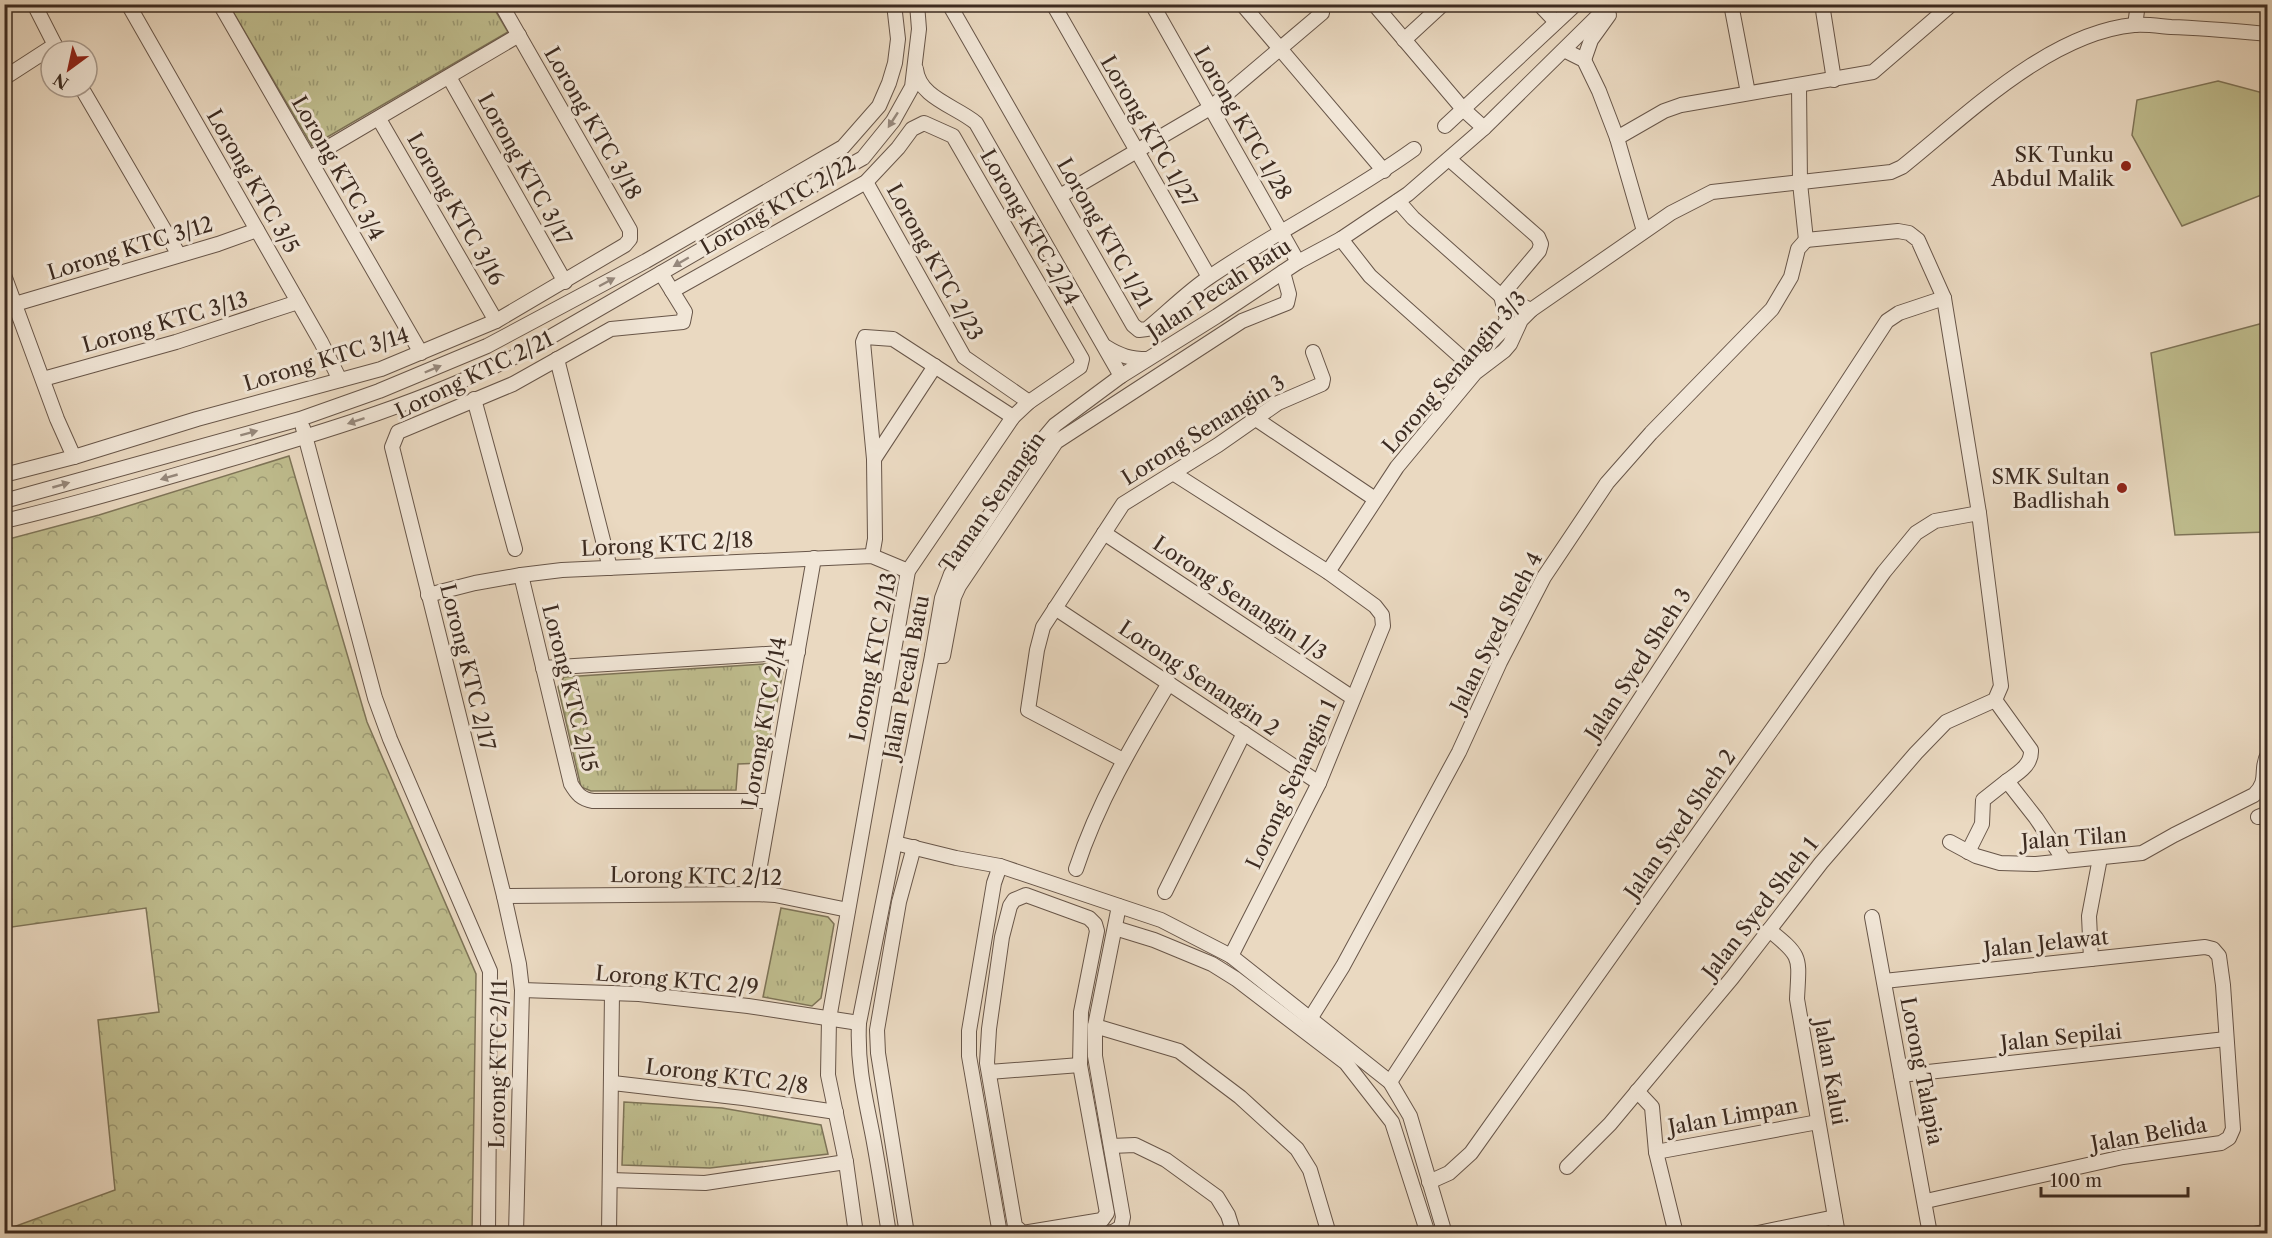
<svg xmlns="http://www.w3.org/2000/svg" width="2272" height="1238" font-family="'Libre Caslon Text',serif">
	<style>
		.grass { fill: url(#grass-tufts); stroke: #7e7458; stroke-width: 1.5 }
		.forest { fill: url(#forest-crowns); stroke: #7e7458; stroke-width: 1.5 }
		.pitch { fill: #bfbd8e; stroke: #7e7458; stroke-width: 1.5 }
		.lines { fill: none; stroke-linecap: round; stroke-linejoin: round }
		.minor-casing { stroke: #685649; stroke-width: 16 }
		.minor { stroke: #f1e6d7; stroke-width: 14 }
		.oneway { fill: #96887c }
		.poi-dot { fill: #8f2418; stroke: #f1e6d7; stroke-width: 2 }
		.labels { text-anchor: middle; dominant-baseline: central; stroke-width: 6; stroke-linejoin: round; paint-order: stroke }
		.street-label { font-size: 21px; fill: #3c2b21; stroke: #f1e6d7 }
		.poi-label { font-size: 21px; fill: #3c2b21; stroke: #f1e6d7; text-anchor: end }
	</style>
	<defs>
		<pattern id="grass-tufts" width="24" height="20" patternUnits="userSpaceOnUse" patternTransform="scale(1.5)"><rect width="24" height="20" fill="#bfbd8e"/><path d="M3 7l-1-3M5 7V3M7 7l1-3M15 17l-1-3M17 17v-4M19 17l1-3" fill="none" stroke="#9c9a74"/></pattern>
		<pattern id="forest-crowns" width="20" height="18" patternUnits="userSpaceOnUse" patternTransform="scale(1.5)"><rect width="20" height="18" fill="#bfbd8e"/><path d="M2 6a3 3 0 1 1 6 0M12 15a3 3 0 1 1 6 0" fill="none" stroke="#9c9a74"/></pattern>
	</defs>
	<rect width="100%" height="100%" fill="#ead9c1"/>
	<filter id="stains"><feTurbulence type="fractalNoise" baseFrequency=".00333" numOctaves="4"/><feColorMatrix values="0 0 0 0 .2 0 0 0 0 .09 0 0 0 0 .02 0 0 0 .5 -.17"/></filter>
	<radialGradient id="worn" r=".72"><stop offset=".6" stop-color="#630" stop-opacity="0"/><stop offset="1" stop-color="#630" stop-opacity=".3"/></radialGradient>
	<g class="grass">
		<path d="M229 5H492L508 32 312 146Z"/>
		<path d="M779 663 783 672 765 763 738 764 736 790 591 791 581 787 558 687 564 677Z"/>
		<path d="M781 908 828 917 834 924 821 998 812 1006 763 997Z"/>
		<path d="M624 1102 722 1108 821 1125 828 1154 710 1168 622 1165Z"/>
	</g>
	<path class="forest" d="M289 456 367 722 476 974 472 1233H5V1230L115 1190 98 1020 159 1012 146 908 5 928V540L99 515Z"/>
	<g class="pitch">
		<path d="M2218 81 2267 94 2264 194 2182 226 2132 135 2137 100Z"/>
		<path d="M2267 322V532L2175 535 2151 353Z"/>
	</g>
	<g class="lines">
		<defs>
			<g id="minor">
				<path d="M34 4 58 51"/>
				<path d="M128 4 321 342 340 380"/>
				<path d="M220 4 421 353"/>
				<path d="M949 4 1133 325 1139 330 1147 329C1168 312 1188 291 1211 276 1277 231 1349 196 1414 149"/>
				<path d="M1053 4 1209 277"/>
				<path d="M1152 4 1298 262"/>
				<path d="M1242 4 1384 171"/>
				<path d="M1374 4 1463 109 1484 128"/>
				<path d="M1539 4 1556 22"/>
				<path d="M1731 4 1748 93"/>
				<path d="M1822 4 1834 80"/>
				<path d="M2135 25 2138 4"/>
				<path d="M1404 40 1443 4"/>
				<path d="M1564 50 1584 60 1599 91 1617 138 1644 231"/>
				<path d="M1584 60 1591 40 1609 15"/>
				<path d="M916 69C919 98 956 106 976 123L1121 376"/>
				<path d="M449 77 565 282"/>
				<path d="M4 78 55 45"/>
				<path d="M1799 86 1800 183 1806 240"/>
				<path d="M81 87 179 255"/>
				<path d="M379 119 496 321"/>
				<path d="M1445 126 1576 4"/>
				<path d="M1617 138 1664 111 1681 105 1873 72 1952 4"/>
				<path d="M310 158 519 35"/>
				<path d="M866 182 964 357 1029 402"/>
				<path d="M1060 196 1210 108 1322 13"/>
				<path d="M1398 201 1413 218 1501 296 1531 310"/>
				<path d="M1341 239 1370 276 1462 358 1468 362 1473 361 1500 333 1507 319 1501 296 1539 251 1541 244 1538 237 1449 159"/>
				<path d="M4 275 57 419 74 457"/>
				<path d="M672 291 866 182 898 148 912 129 924 123 953 136 1082 359 1080 367 1029 402 1013 417 908 571 829 1019 828 1075 846 1162 856 1234"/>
				<path d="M15 304 218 244 257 230"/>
				<path d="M1106 347C1120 356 1131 359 1147 359"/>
				<path d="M557 359 610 568"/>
				<path d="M43 379 176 342 298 302"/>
				<path d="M474 399 515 549"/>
				<path d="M1256 419 1375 499"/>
				<path d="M303 428 375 698 390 739 490 971 488 1234"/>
				<path d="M874 459 935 366"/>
				<path d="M1173 473 1328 572 1375 606 1382 615 1383 626 1319 783 1231 956"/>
				<path d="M4 475 74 457 197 419 381 369 496 321 625 245 630 239V230L501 4"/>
				<path d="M4 501 300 419 379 391 487 346 646 261 843 147 879 106 889 83 895 63 898 39 894 4"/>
				<path d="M4 521C78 504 151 482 224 461 327 431 430 400 526 351L789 199 863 158 893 121 912 87 919 29 917 4"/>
				<path d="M1104 533 1353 698"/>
				<path d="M872 556 875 539 874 459 863 342 865 337 893 339 1013 417"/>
				<path d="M1328 572 1397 467 1475 373 1504 351 1510 344 1521 320 1531 310 1671 213 1712 192 1891 172 1902 167C1967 115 2049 33 2134 25 2146 24 2159 26 2171 27 2203 28 2235 31 2268 34"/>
				<path d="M521 575 571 784C577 794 581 799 593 801H771"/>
				<path d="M428 595 475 583 521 575 562 570 872 556 908 571"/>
				<path d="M1055 608 1319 783"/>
				<path d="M932 656H943L954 597 959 586 1056 442 1242 321 1287 303 1289 294 1283 272"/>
				<path d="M543 668 798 652"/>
				<path d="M1995 700 2031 750C2032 765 2018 773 2007 781L2036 818 2064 860"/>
				<path d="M1123 760 1028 710 1037 650 1043 627 1123 504 1218 445 1278 403 1322 384 1323 379 1313 352"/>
				<path d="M2258 817 2268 813"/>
				<path d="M1950 842 1976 856 2000 863 2036 864 2142 853 2174 835 2254 795C2270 780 2259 769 2268 754"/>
				<path d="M895 843 956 858 1000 866 1161 920 1231 956 1390 1082 1410 1116 1445 1234"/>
				<path d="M1968 852 1982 824 1983 800 2007 781"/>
				<path d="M1076 869C1098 802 1133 743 1169 683"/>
				<path d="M1165 892 1244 733"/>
				<path d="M755 894 814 558"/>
				<path d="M1026 895 1089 918 1095 924 1097 931 1081 1012 1080 1065 1107 1213 1102 1220 1023 1233 1015 1226 987 1063 989 1029 1002 937 1010 906 1014 900Z"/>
				<path d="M504 896 755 894 775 895 848 910"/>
				<path d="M1872 917 1930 1234"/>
				<path d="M1115 928 1154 940 1212 964 1236 979 1346 1063 1392 1122 1428 1234"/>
				<path d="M1769 930C1803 957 1799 957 1797 999L1838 1234"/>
				<path d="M2091 959 2089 916 2100 858"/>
				<path d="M1884 981 2205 947 2213 949 2219 956 2223 985 2233 1129 2229 1138 2221 1143 2123 1157 1926 1201"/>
				<path d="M522 990 639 994 748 1006 859 1023"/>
				<path d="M1310 1019 1343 966 1459 752 1500 662 1544 577 1607 483 1651 433 1772 309 1791 277 1798 249 1806 240"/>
				<path d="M1095 1026 1179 1051 1240 1097 1297 1149 1310 1170 1329 1234"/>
				<path d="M989 1072 1080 1065"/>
				<path d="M1901 1075 2226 1039"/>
				<path d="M1390 1082 1887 321 1899 313 1944 298"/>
				<path d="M613 1083 743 1098 836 1112"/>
				<path d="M1637 1091 1652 1107 1656 1152 1676 1234"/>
				<path d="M1111 1146 1135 1145 1166 1160 1217 1197 1228 1215 1234 1234"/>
				<path d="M1656 1152 1818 1122"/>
				<path d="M1567 1167 1610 1124 1732 978 1821 863 1916 753 1946 722 1995 700 2001 686 1979 513 1944 298 1918 240 1909 233 1898 231 1806 240"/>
				<path d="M610 1180 705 1183 846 1162"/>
				<path d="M1429 1182 1449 1173 1471 1153 1884 572 1916 533 1935 521 1979 513"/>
				<path d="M516 1234 522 990 519 964 504 896 392 447 398 432 513 384 611 329 683 322 685 312 661 273"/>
				<path d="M609 1234 612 993"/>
				<path d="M889 1234C884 1202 879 1169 873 1137 865 1096 857 1066 859 1023L932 656 942 598 951 574 1028 457 1055 425 1121 376 1217 316 1298 262 1341 239 1408 194 1484 128 1610 4"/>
				<path d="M907 1234 878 1053 877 1030 899 902 914 847"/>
				<path d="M1000 1234 969 1056V1031L994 883 1000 866"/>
				<path d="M1101 1234 1113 1232 1121 1227 1123 1217 1095 1056V1026L1119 906"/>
				<path d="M1753 1234 1835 1217"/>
				<path d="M2254 1234 2268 1231"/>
			</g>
		</defs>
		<use href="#minor" class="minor-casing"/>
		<use href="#minor" class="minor"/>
	</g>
	<defs><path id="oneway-solid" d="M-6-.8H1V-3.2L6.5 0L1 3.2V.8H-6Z" transform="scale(1.5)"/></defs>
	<g class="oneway">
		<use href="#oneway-solid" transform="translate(893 120) rotate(123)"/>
		<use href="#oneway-solid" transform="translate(681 262) rotate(150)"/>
		<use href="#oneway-solid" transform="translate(607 282) rotate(-28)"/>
		<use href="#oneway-solid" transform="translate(433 369) rotate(-23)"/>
		<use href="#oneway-solid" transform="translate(356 421) rotate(162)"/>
		<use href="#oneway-solid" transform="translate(249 433) rotate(-15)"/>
		<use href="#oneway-solid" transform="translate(169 477) rotate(164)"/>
		<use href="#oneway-solid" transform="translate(61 485) rotate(-16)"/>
	</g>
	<g class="poi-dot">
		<circle cx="2126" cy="166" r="6"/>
		<circle cx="2122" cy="488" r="6"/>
	</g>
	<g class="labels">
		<g class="street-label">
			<text transform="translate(593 123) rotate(60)">Lorong KTC 3/18</text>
			<text transform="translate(1243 123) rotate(60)">Lorong KTC 1/28</text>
			<text transform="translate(1149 131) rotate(60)">Lorong KTC 1/27</text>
			<text transform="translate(338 168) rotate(60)">Lorong KTC 3/4</text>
			<text transform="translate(525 169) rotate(61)">Lorong KTC 3/17</text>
			<text transform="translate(253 181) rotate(60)">Lorong KTC 3/5</text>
			<text transform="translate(778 205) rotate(-30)">Lorong KTC 2/22</text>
			<text transform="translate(456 209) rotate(60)">Lorong KTC 3/16</text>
			<text transform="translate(1030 227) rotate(60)">Lorong KTC 2/24</text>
			<text transform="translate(1105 233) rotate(60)">Lorong KTC 1/21</text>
			<text transform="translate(130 248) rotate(-17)">Lorong KTC 3/12</text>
			<text transform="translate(935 262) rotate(61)">Lorong KTC 2/23</text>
			<text transform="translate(1219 289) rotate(-33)">Jalan Pecah Batu</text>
			<text transform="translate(165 322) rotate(-16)">Lorong KTC 3/13</text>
			<text transform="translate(326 359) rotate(-17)">Lorong KTC 3/14</text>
			<text transform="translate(1454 372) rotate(-49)">Lorong Senangin 3/3</text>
			<text transform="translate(474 375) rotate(-26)">Lorong KTC 2/21</text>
			<text transform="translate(1203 430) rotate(-32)">Lorong Senangin 3</text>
			<text transform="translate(992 502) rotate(-55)">Taman Senangin</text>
			<text transform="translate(667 544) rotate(-3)">Lorong KTC 2/18</text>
			<text transform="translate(1240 598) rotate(34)">Lorong Senangin 1/3</text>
			<text transform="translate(1496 632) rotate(-63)">Jalan Syed Sheh 4</text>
			<text transform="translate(873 657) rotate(-79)">Lorong KTC 2/13</text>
			<text transform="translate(1638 664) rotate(-57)">Jalan Syed Sheh 3</text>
			<text transform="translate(468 667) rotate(76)">Lorong KTC 2/17</text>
			<text transform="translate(906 677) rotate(-79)">Jalan Pecah Batu</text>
			<text transform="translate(1199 678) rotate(34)">Lorong Senangin 2</text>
			<text transform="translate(570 688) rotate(76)">Lorong KTC 2/15</text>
			<text transform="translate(764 722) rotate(-80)">Lorong KTC 2/14</text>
			<text transform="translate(1291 784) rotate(-65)">Lorong Senangin 1</text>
			<text transform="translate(1680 824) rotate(-55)">Jalan Syed Sheh 2</text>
			<text transform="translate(2074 838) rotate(-4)">Jalan Tilan</text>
			<text transform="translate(696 876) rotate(1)">Lorong KTC 2/12</text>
			<text transform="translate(1760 908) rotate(-52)">Jalan Syed Sheh 1</text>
			<text transform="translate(2046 943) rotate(-6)">Jalan Jelawat</text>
			<text transform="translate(677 980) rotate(5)">Lorong KTC 2/9</text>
			<text transform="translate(2061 1037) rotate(-6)">Jalan Sepilai</text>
			<text transform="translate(498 1064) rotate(-89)">Lorong KTC 2/11</text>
			<text transform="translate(1922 1071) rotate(79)">Lorong Talapia</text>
			<text transform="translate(1831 1072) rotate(80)">Jalan Kalui</text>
			<text transform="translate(727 1076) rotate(7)">Lorong KTC 2/8</text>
			<text transform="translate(1733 1116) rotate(-10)">Jalan Limpan</text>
			<text transform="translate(2149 1134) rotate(-10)">Jalan Belida</text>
		</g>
		<g class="poi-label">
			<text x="2114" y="154">SK Tunku<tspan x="2114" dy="24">Abdul Malik</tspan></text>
			<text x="2110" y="476">SMK Sultan<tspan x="2110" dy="24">Badlishah</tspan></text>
		</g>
	</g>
	<rect width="2272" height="1238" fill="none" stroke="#ead9c1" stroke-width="24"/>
	<rect x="6" y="6" width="2260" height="1226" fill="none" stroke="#3c2b21" stroke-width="3"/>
	<rect x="12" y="12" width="2248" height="1214" fill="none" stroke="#3c2b21" stroke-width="1.5"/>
	<g transform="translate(69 69) rotate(213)"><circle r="28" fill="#f1e6d7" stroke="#a99b8e" stroke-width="1.5"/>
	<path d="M0-4.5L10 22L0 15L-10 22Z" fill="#8f2418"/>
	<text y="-9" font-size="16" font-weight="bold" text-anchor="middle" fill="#3c2b21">N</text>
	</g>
	<path d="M2041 1187v9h147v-9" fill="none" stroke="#3c2b21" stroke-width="3"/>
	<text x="2050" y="1187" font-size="18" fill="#3c2b21" stroke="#f1e6d7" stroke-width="4.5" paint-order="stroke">100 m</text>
	<rect width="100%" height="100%" filter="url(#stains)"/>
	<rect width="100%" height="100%" fill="url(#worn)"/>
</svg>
